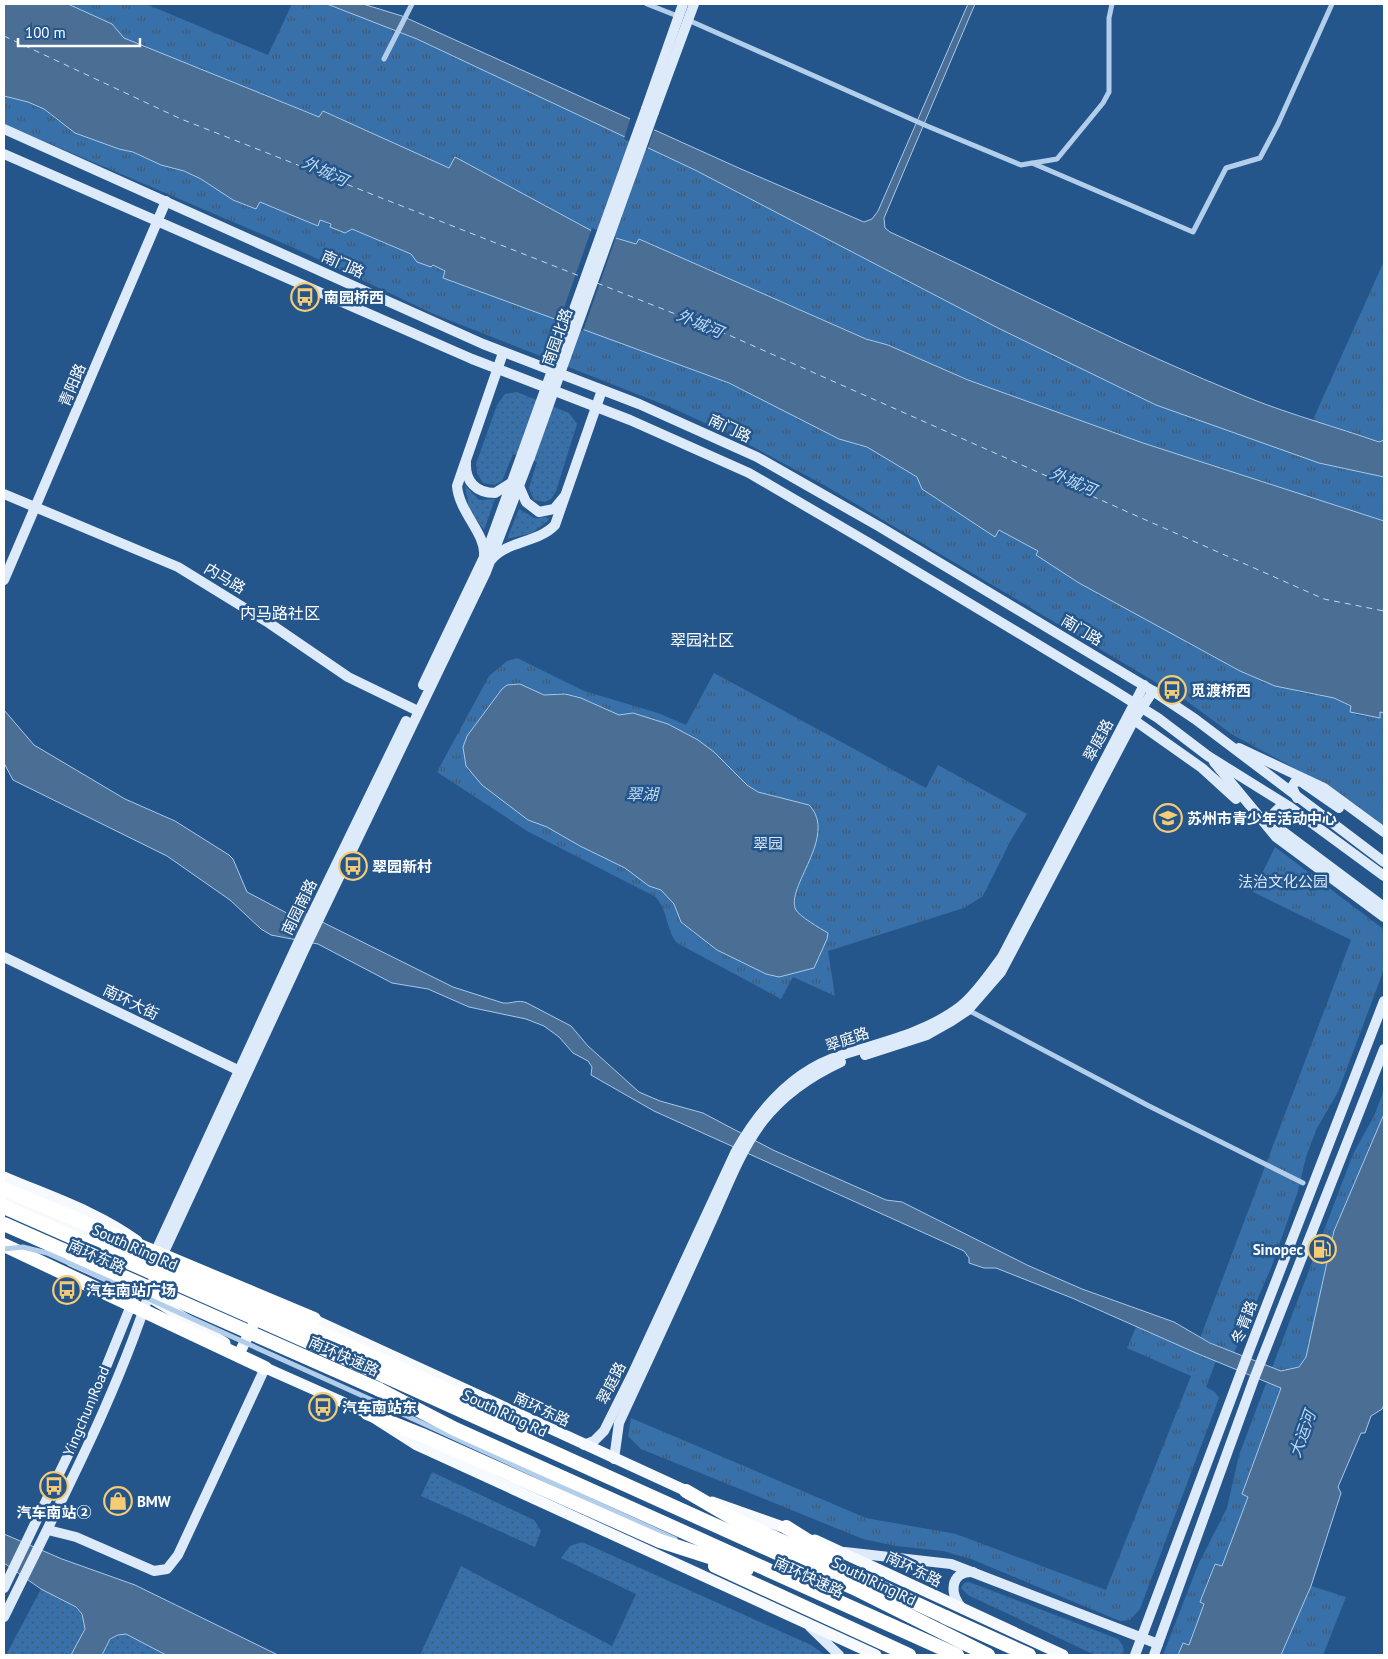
<svg xmlns="http://www.w3.org/2000/svg" width="1388" height="1659" font-family="'PT Sans','Noto Sans SC',sans-serif">
	<style>
		.grass { fill: url(#grass-dots) }
		.park { fill: url(#park-tufts) }
		.water { fill: #4a6e94; stroke: #a6c9eb }
		.pier { fill: #24568c }
		.lines { fill: none; stroke-linecap: round; stroke-linejoin: round }
		.ferry { stroke: #bed8f2; stroke-width: 1; stroke-dasharray: 6 5; stroke-linecap: butt }
		.street { stroke: #b2ceeb; stroke-width: 5 }
		.secondary { stroke: #ddeaf9; stroke-width: 10 }
		.primary { stroke: #f6fafe; stroke-width: 11 }
		.highway { stroke: #fff; stroke-width: 14 }
		.street-bridge { stroke: #b2ceeb; stroke-width: 5 }
		.secondary-bridge { stroke: #ddeaf9; stroke-width: 10 }
		.highway-bridge { stroke: #fff; stroke-width: 14 }
		.labels { text-anchor: middle; dominant-baseline: central; stroke-width: 5; stroke-linejoin: round; paint-order: stroke }
		.street-label { font-size: 15px; fill: #fff; stroke: #24568c }
		.poi-label { font-size: 15px; font-weight: bold; fill: #fff; stroke: #24568c; text-anchor: start }
		.park-label { font-size: 15px; fill: #d7e7f8; stroke: #24568c }
		.water-label { font-size: 16px; font-style: italic; fill: #bed8f2; stroke: #24568c }
		.neighbourhood-label { font-size: 16px; fill: #fff; stroke: #24568c }
	</style>
	<defs>
		<pattern id="grass-dots" width="8" height="8" patternUnits="userSpaceOnUse" patternTransform="scale(1.25)"><rect width="8" height="8" fill="#3870a9"/><path d="M2 2h.1M6 6h.1" fill="none" stroke="#445a71" stroke-width="1.8" stroke-linecap="round"/></pattern>
		<pattern id="park-tufts" width="24" height="20" patternUnits="userSpaceOnUse" patternTransform="scale(1.25)"><rect width="24" height="20" fill="#3870a9"/><path d="M3 7l-1-3M5 7V3M7 7l1-3M15 17l-1-3M17 17v-4M19 17l1-3" fill="none" stroke="#445a71"/></pattern>
	</defs>
	<rect width="100%" height="100%" fill="#24568c"/>
	<g class="grass">
		<path d="M517 392 569 413 577 424 556 491 551 499 545 502 534 500 529 488 537 462 513 454 502 481 494 485 483 483 477 473 476 464 497 405 505 394Z"/>
		<path d="M465 485 479 500 495 499 484 530 469 509Z"/>
		<path d="M519 509 534 518 547 517 549 520 532 533 507 539Z"/>
		<path d="M432 1472 534 1520 541 1531 535 1547 421 1496Z"/>
		<path d="M582 1542 811 1645 825 1655H420L461 1566 612 1646 636 1594 561 1558 570 1546Z"/>
		<path d="M969 1582 1118 1639 1123 1646 1124 1655H1095L968 1595 961 1588 964 1583Z"/>
		<path d="M41 1589C55 1597 91 1608 84 1630 82 1639 75 1647 71 1655H6Z"/>
		<path d="M126 1634 166 1655H102C108 1643 111 1635 126 1634Z"/>
	</g>
	<g class="park">
		<path d="M68 4H146L268 55 292 4H327L417 39 695 170 998 328 1156 405 1333 466 1342 432 1312 422 1384 261V521L1143 443 968 380 888 345 866 339 639 240 636 244 592 231 455 157 449 168 323 111 319 117 124 38 112 24Z"/>
		<path d="M4 96 28 102 44 109 58 121 119 149 133 152 161 165 184 171 201 179 233 200 255 209 260 202 317 226 320 220 345 233 351 229 411 254 445 271 443 278 729 383 839 438 867 447 917 477 922 489 995 537 999 530 1038 551 1037 555 1079 583 1240 671 1299 692 1334 698 1352 707 1356 715 1380 718V712L1384 713V832L1311 777 1233 735 1184 699 824 485 731 435 670 407 436 315 292 247 4 124Z"/>
		<path d="M517 658 584 691 658 713 686 725 714 673 926 788 938 765 1027 814 1012 838 983 896 964 908 828 951 835 996 793 977 781 999 677 943C666 930 667 906 654 896L527 831 437 772 489 676 507 661Z"/>
		<path d="M1275 847 1382 928 1384 933 1383 972 1338 1092 1317 1128 1306 1157 1298 1191 1271 1268 1234 1353 1200 1338 1351 940 1253 892Z"/>
		<path d="M1384 1090V1114L1334 1231 1306 1357 1281 1388 1242 1494 1249 1497 1222 1566 1214 1564 1200 1602 1204 1604 1189 1646 1183 1644 1178 1655H1163L1198 1565 1227 1508 1239 1455 1353 1154 1374 1116Z"/>
		<path d="M1137 1325 1216 1361 1206 1387 1215 1392 1219 1398 1140 1609 1130 1620 1120 1621 971 1559 943 1551 896 1546 863 1539 641 1449 628 1436 631 1418 866 1518 956 1534 1106 1590 1191 1376 1127 1348Z"/>
		<path d="M1311 1586 1346 1597 1323 1655H1281Z"/>
	</g>
	<g class="water">
		<path d="M4 4H68L112 24 124 38 319 117 323 111 449 168 455 157 592 231 636 244 639 239 866 339 888 345 968 380 1143 443 1384 521V713L1380 712V718L1350 712 1351 706 1334 698 1275 686 1240 671 1079 583 1036 555 1038 551 999 530 995 537 922 489 917 477 867 447 839 439 729 383 443 278 445 271 433 265 431 267 417 262 411 254 352 229 345 233 330 227 331 224 320 220 318 226 260 202 256 209 233 200 201 179 184 171 161 165 133 152 119 149 75 133 44 109 28 102 4 96Z"/>
		<path d="M327 4H363L402 16 741 169 864 222 872 219 878 211 968 4H975L884 218 885 228 890 232C1010 287 1127 349 1249 398 1292 415 1336 427 1379 442L1384 440V477L1319 463 1156 405 998 328 695 170 417 39Z"/>
		<path d="M520 684 544 695 565 694 581 698 619 715 633 713 668 724 698 740 714 752 747 785 758 792 809 805C839 836 784 888 796 910 799 916 821 929 828 933L827 939 814 968 779 977 766 974 717 950 681 922 674 904 661 890 649 886 625 868 580 846 547 827 528 820 482 785 466 766 463 747 467 736 502 689 507 685Z"/>
		<path d="M4 710 34 745 125 799 175 821 229 855 233 859 247 892 298 919 302 912 453 987 503 1003C512 1004 518 999 527 1003L571 1026 588 1046 639 1092 660 1101 703 1113 773 1150 886 1200 902 1202 1027 1265 1082 1289 1174 1322 1210 1343 1281 1371 1299 1367 1306 1357 1334 1231 1384 1114V1405L1382 1409 1371 1416 1365 1433H1361L1338 1487 1341 1493 1311 1586 1281 1655H1178L1183 1643 1189 1645 1204 1604 1200 1602 1215 1564 1222 1566 1248 1497 1242 1494 1281 1388 1196 1353 1072 1298 996 1268H984L969 1263V1258L964 1251 654 1111 591 1075 592 1067 588 1061 573 1053 559 1037 544 1026 526 1019 469 1007 428 989 392 983 318 944 271 935 261 929 230 900 167 856 13 780 4 763Z"/>
		<path d="M4 1534 62 1559 135 1585 278 1655H166L126 1634 118 1635 110 1639 102 1655H71L85 1629 82 1614 76 1607 41 1589 4 1563Z"/>
	</g>
	<g class="pier">
		<path d="M631 116 655 127 647 150 624 139Z"/>
		<path d="M592 228 616 237 583 331 559 322Z"/>
	</g>
	<g class="lines">
		<g class="ferry">
			<path d="M4 36 181 119 582 277"/>
			<path d="M597 283 731 336 1324 599 1384 611"/>
		</g>
		<g class="street">
			<path d="M647 4 680 17"/>
			<path d="M688 20 927 126 1021 165 1032 163 1193 232 1226 168 1260 158 1278 124 1332 4"/>
			<path d="M384 59 412 4"/>
			<path d="M1033 163 1057 159 1103 103 1109 92V18L1112 4"/>
			<path d="M968 1010 1149 1106 1303 1183"/>
			<path d="M374 1401 675 1539"/>
		</g>
		<g class="secondary">
			<path d="M646 109 683 4"/>
			<path d="M654 112 694 4"/>
			<path d="M4 129 483 344 639 404 757 457 880 527 1153 691 1195 719 1384 862"/>
			<path d="M4 154 472 359 630 420 749 473 869 543 1110 688 1158 718 1208 756 1290 807 1384 876"/>
			<path d="M466 463C465 481 476 493 495 493L511 483"/>
			<path d="M519 486 526 502 539 512 554 509 564 497"/>
			<path d="M4 494 178 567 269 623 348 677 418 711"/>
			<path d="M484 555C486 534 459 512 457 486L503 353"/>
			<path d="M492 559C507 541 538 543 555 525L602 390"/>
			<path d="M4 580 166 201"/>
			<path d="M423 685 487 551 522 454"/>
			<path d="M1134 720 1202 768 1236 799"/>
			<path d="M1239 748 1324 788 1384 832"/>
			<path d="M1214 762 1276 837 1384 917"/>
			<path d="M1297 798 1292 787 1295 782 1300 781 1339 808"/>
			<path d="M1289 807 1281 806 1274 813V821L1281 830 1384 907"/>
			<path d="M4 957 244 1073"/>
			<path d="M865 1055 927 1035 950 1022 968 1010 1001 972 1134 720 1153 691"/>
			<path d="M153 1257 297 945 406 721"/>
			<path d="M584 1445 594 1441 604 1431 632 1375 735 1153C759 1110 793 1070 842 1055 882 1042 926 1033 961 1006 977 993 990 973 1002 957L1144 685"/>
			<path d="M614 1459 619 1423C649 1358 679 1294 708 1229 725 1193 739 1152 763 1121 784 1094 811 1076 841 1062"/>
			<path d="M48 1530 76 1537 154 1571 167 1569 178 1555 265 1368"/>
			<path d="M845 1552 951 1564 1158 1644"/>
			<path d="M4 1588 83 1424 140 1283"/>
			<path d="M963 1609C949 1596 949 1571 973 1572"/>
			<path d="M4 1617C60 1502 122 1388 158 1265L306 946 486 572 530 457"/>
			<path d="M810 1627 839 1655"/>
			<path d="M1135 1655 1249 1351 1384 1001"/>
			<path d="M1154 1655 1254 1379 1384 1049"/>
		</g>
		<g class="primary">
			<path d="M4 1177C48 1196 98 1212 137 1241"/>
			<path d="M4 1198 165 1267"/>
			<path d="M71 1261 143 1293 225 1343"/>
			<path d="M308 1317 693 1494"/>
			<path d="M240 1352 260 1311"/>
			<path d="M259 1365 367 1413 417 1445 876 1655"/>
			<path d="M712 1502 794 1531"/>
			<path d="M815 1540 1063 1655"/>
		</g>
		<g class="highway">
			<path d="M4 1189 314 1319"/>
			<path d="M4 1245 265 1368"/>
			<path d="M158 1265 280 1318 335 1339 480 1405 521 1429"/>
			<path d="M385 1376 854 1588 988 1655"/>
			<path d="M378 1389 455 1429 957 1655"/>
			<path d="M367 1413 422 1435 660 1541 747 1569"/>
			<path d="M686 1491 734 1519 952 1620"/>
			<path d="M786 1527 837 1559"/>
			<path d="M715 1566 909 1655"/>
			<path d="M945 1617 1029 1655"/>
		</g>
		<path class="street-bridge" d="M4 1249 23 1247 47 1253 374 1401"/>
		<g class="secondary-bridge">
			<path d="M522 454 646 109"/>
			<path d="M530 457 654 112"/>
		</g>
		<g class="highway-bridge">
			<path d="M4 1207 385 1376"/>
			<path d="M4 1224 378 1389"/>
		</g>
	</g>
	<defs>
		<symbol id="bus-ring" viewBox="-11 -11 22 22"><circle r="9.5" fill="#24568c" stroke="#f5cb75" stroke-width="1.5"/><path d="M-5-6H5V4H4V6H2V4H-2V6H-4V4H-5ZM-3.5-4V0h7V-4ZM-3.5 1.2v1.5H-2V1.2ZM2 1.2v1.5H3.5V1.2Z" fill="#f5cb75"/></symbol>
		<symbol id="university-ring" viewBox="-11 -11 22 22"><circle r="9.5" fill="#24568c" stroke="#f5cb75" stroke-width="1.5"/><path d="M0-5L7-2L0 1L-7-2ZM-4 1L0 2.5L4 1V4Q0 6-4 4Z" fill="#f5cb75"/></symbol>
		<symbol id="fuel-ring" viewBox="-11 -11 22 22"><circle r="9.5" fill="#24568c" stroke="#f5cb75" stroke-width="1.5"/><path d="M-5.5-6h7V0h2V4h1.3V-2.5L3-4.5l.8-.8L6-3V5H2.5V1h-1V6h-7ZM-4.2-4.7v3.2H.2V-4.7Z" fill="#f5cb75"/></symbol>
		<symbol id="shop-ring" viewBox="-11 -11 22 22"><circle r="9.5" fill="#24568c" stroke="#f5cb75" stroke-width="1.5"/><path d="M-5-2.5h2.3a2.7 3.5 0 0 1 5.4 0H5L5.5 6h-11ZM-1.5-2.5h3a1.5 2.3 0 0 0-3 0Z" fill="#f5cb75"/></symbol>
	</defs>
	<g fill-rule="evenodd">
		<use href="#bus-ring" x="289" y="281" width="32" height="32"/>
		<use href="#bus-ring" x="1156" y="674" width="32" height="32"/>
		<use href="#university-ring" x="1152" y="802" width="32" height="32"/>
		<use href="#bus-ring" x="337" y="850" width="32" height="32"/>
		<use href="#fuel-ring" x="1306" y="1233" width="32" height="32"/>
		<use href="#bus-ring" x="51" y="1274" width="32" height="32"/>
		<use href="#bus-ring" x="307" y="1391" width="32" height="32"/>
		<use href="#bus-ring" x="38" y="1470" width="32" height="32"/>
		<use href="#shop-ring" x="102" y="1485" width="32" height="32"/>
	</g>
	<g class="labels">
		<g class="street-label">
			<text transform="translate(343 264) rotate(24)">南门路</text>
			<text transform="translate(557 337) rotate(-70)">南园北路</text>
			<text transform="translate(72 385) rotate(-67)">青阳路</text>
			<text transform="translate(730 428) rotate(25)">南门路</text>
			<text transform="translate(225 578) rotate(31)">内马路</text>
			<text transform="translate(1082 630) rotate(31)">南门路</text>
			<text transform="translate(1098 740) rotate(-62)">翠庭路</text>
			<text transform="translate(299 907) rotate(-64)">南园南路</text>
			<text transform="translate(131 1002) rotate(26)">南环大街</text>
			<text transform="translate(847 1039) rotate(-19)">翠庭路</text>
			<text transform="translate(135 1247) rotate(24)">South Ring Rd</text>
			<text transform="translate(97 1256) rotate(24)">南环东路</text>
			<text transform="translate(1244 1322) rotate(-69)">冬青路</text>
			<text transform="translate(344 1356) rotate(24)">南环快速路</text>
			<text transform="translate(611 1383) rotate(-63)">翠庭路</text>
			<text transform="translate(542 1409) rotate(25)">南环东路</text>
			<text transform="translate(86 1411) rotate(-67)">Yingchun Road</text>
			<text transform="translate(505 1413) rotate(25)">South Ring Rd</text>
			<text transform="translate(914 1569) rotate(26)">南环东路</text>
			<text transform="translate(809 1577) rotate(25)">南环快速路</text>
			<text transform="translate(874 1581) rotate(26)">South Ring Rd</text>
		</g>
		<g class="poi-label">
			<text x="324" y="297">南园桥西</text>
			<text x="1191" y="690">觅渡桥西</text>
			<text x="1187" y="818">苏州市青少年活动中心</text>
			<text x="372" y="866">翠园新村</text>
			<text x="1303" y="1249" text-anchor="end">Sinopec</text>
			<text x="86" y="1290">汽车南站广场</text>
			<text x="342" y="1407">汽车南站东</text>
			<text x="137" y="1501">BMW</text>
			<text x="54" y="1512" text-anchor="middle">汽车南站②</text>
		</g>
		<g class="park-label">
			<text x="768" y="843">翠园</text>
			<text x="1283" y="881">法治文化公园</text>
		</g>
		<g class="water-label">
			<text transform="translate(325 171) rotate(25)">外城河</text>
			<text transform="translate(700 323) rotate(23)">外城河</text>
			<text transform="translate(1073 481) rotate(23)">外城河</text>
			<text x="642" y="794">翠湖</text>
			<text transform="translate(1302 1434) rotate(-70)">大运河</text>
		</g>
		<g class="neighbourhood-label">
			<text x="280" y="613">内马路社区</text>
			<text x="702" y="640">翠园社区</text>
		</g>
	</g>
	<rect width="1388" height="1659" fill="none" stroke="#ffffff" stroke-width="10"/>
	<path d="M18 38v8h122v-8" fill="none" stroke="#ffffff" stroke-width="2.5"/>
	<text x="25" y="38" font-size="15" fill="#ffffff" stroke="#24568c" stroke-width="4" paint-order="stroke">100 m</text>
</svg>
